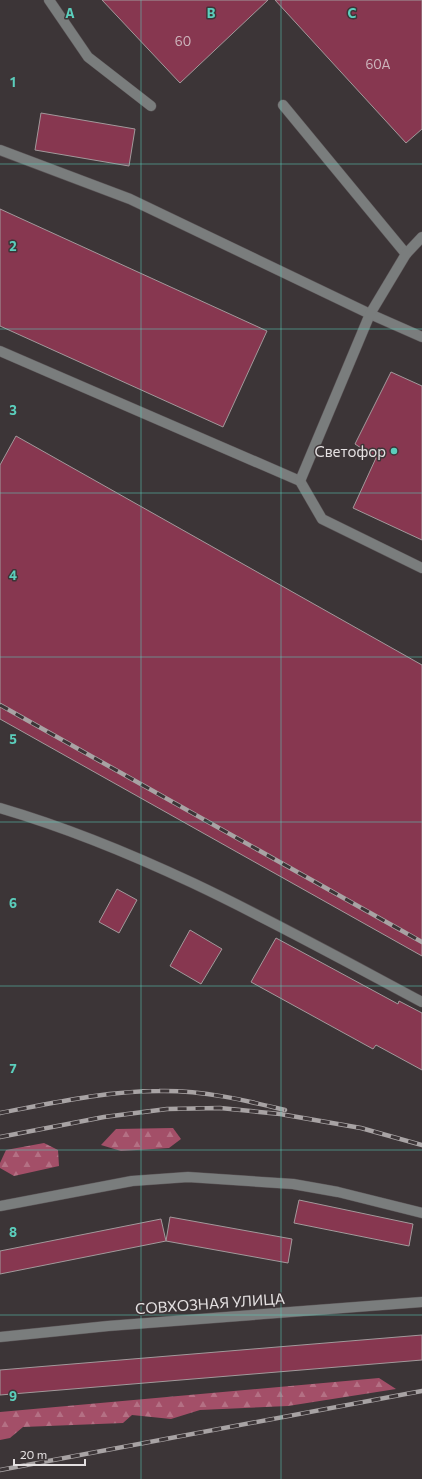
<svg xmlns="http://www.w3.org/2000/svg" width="422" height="1479" font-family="Commissioner,sans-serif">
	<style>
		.forest { fill: url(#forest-firs) }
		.building { fill: #873750; stroke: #a2999b }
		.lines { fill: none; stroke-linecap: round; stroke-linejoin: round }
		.minor-casing { stroke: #5a5456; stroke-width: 11 }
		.minor { stroke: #7a7d7d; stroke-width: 10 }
		.rail-casing { stroke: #a8a3a4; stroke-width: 4.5 }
		.rail { stroke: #3c3537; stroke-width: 3; stroke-dasharray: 9; stroke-linecap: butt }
		.grid { fill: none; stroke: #5bcebc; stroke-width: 1; stroke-opacity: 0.55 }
		.poi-dot { fill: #5bcebc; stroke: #3c3537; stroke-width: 1.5 }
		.labels { text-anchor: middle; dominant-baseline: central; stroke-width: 3; stroke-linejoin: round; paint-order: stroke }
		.number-label { font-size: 13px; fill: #cdb6bd }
		.poi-label { font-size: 15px; fill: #e4e0e1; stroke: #3c3537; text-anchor: end }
		.street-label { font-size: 15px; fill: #e4e0e1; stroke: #3c3537 }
		.grid-label { font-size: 13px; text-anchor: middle; font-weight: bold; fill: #5bcebc; stroke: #3c3537; stroke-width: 3; stroke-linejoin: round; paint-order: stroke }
	</style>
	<defs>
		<pattern id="forest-firs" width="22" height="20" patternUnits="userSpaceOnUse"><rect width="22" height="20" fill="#a34f68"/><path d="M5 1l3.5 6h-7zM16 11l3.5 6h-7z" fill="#b47084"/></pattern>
	</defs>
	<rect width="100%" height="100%" fill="#3c3537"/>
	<g class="forest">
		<path d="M173 1128 181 1139 169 1148 121 1151 101 1145 116 1129Z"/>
		<path d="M44 1143 58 1150 59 1166 14 1176 0 1168V1163L6 1150Z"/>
		<path d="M379 1378 396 1389 288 1406 200 1410 171 1419 132 1415 123 1423 23 1427 10 1438 0 1440V1412Z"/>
	</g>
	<g class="building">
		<path d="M102 0H268L180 83Z"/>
		<path d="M275 0H422V129L406 143Z"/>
		<path d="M41 113 135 129 129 166 35 150Z"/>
		<path d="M0 209 267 331 223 427 0 326Z"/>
		<path d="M391 372 422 386V540L353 508 376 458 355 444Z"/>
		<path d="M16 436 422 665V956L0 719V465Z"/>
		<path d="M117 889 137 900 119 933 99 922Z"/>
		<path d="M190 930 222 949 201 984 170 966Z"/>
		<path d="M276 938 398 1004 399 1001 422 1013V1070L376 1045 373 1049 251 982Z"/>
		<path d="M299 1200 413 1224 409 1246 294 1223Z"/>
		<path d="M170 1217 292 1239 288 1263 166 1241Z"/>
		<path d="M161 1219 166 1241 0 1274V1251Z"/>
		<path d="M422 1335V1360L0 1395V1370Z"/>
	</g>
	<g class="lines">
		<defs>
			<g id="minor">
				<path d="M49 0 88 57 151 106"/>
				<path d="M283 105 406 254"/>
				<path d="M0 150 130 199 370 314 422 337"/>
				<path d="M0 351 300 481 322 519 422 568"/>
				<path d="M300 481 370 314 406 254 422 237"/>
				<path d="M0 808C150 852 285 929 422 1002"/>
				<path d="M0 1206 132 1181 188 1177 293 1184 338 1192 422 1213"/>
				<path d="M0 1337 108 1326 422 1302"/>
			</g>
		</defs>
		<use href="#minor" class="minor-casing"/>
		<use href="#minor" class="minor"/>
		<defs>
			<g id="rail">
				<path d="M0 705 422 942"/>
				<path d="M0 1113C53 1103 106 1091 159 1091 202 1090 244 1100 285 1110"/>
				<path d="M0 1137 104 1117 167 1109 220 1108 280 1114 361 1128 422 1145"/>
				<path d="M0 1470 422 1391"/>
			</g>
		</defs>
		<use href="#rail" class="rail-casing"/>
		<use href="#rail" class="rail"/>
	</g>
	<path class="grid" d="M141 0V1479M281 0V1479M0 164H422M0 329H422M0 493H422M0 657H422M0 822H422M0 986H422M0 1150H422M0 1315H422"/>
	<circle class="poi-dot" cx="394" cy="451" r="4"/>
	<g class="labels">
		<g class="number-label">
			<text x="183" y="41">60</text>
			<text x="378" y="64">60А</text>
		</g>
		<g class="poi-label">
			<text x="386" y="451">Светофор</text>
		</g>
		<g class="street-label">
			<text transform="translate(210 1303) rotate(-4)">СОВХОЗНАЯ УЛИЦА</text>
		</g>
	</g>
	<g class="grid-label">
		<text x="70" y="18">A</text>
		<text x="211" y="18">B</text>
		<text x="352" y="18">C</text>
		<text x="13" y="87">1</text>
		<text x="13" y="251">2</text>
		<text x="13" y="415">3</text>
		<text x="13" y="580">4</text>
		<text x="13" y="744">5</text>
		<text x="13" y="908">6</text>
		<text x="13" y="1073">7</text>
		<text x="13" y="1237">8</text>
		<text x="13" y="1401">9</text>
	</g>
	<path d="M14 1459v6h71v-6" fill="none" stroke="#e4e0e1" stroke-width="2"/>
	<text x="20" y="1459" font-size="12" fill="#e4e0e1" stroke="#3c3537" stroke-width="3" paint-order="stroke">20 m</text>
</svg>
